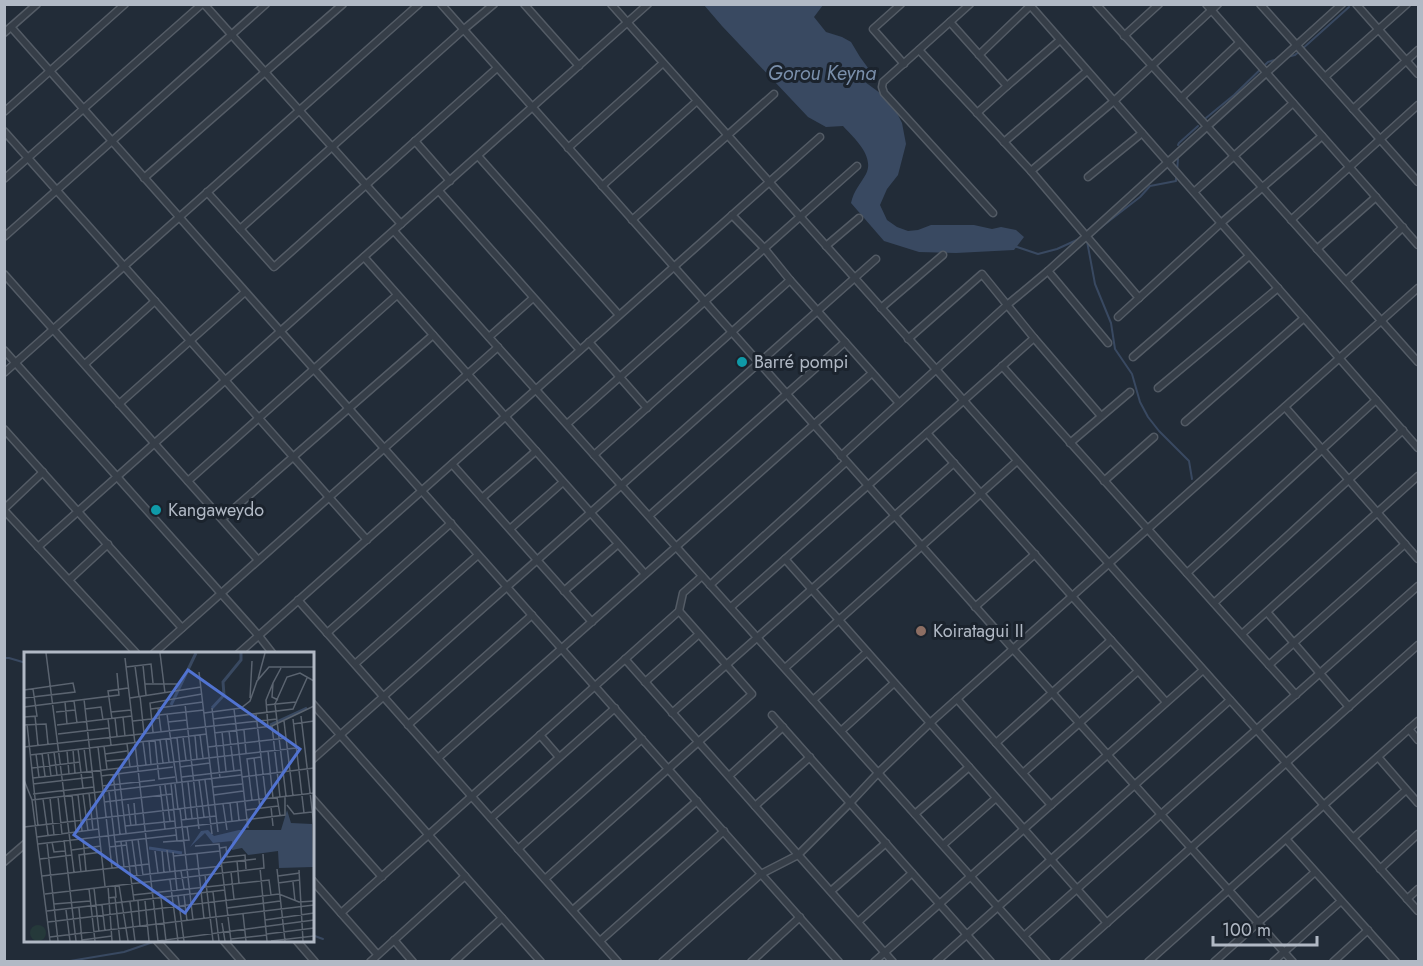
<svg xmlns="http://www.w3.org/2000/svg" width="1423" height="966" font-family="Jost,sans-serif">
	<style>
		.water { fill: #394961 }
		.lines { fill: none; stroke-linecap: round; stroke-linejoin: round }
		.stream { stroke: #394961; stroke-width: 2 }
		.street-casing { stroke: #545c66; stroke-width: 9 }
		.street { stroke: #363e48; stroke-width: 6 }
		.culture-dot { fill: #0f9aa8; stroke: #1b232d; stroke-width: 2 }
		.education-dot { fill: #8d6e63; stroke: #1b232d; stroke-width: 2 }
		.labels { text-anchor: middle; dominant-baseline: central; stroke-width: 6; stroke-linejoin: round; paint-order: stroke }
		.poi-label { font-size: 18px; fill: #b1b9c5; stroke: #1b232d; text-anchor: start }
		.water-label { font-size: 20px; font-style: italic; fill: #7a8fab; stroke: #1b232d }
		.inset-river { fill: none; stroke: #394961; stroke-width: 3 }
		.inset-road { fill: none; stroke: #5b6470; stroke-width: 1.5 }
		.view { fill: #5173d1; fill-opacity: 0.15; stroke: #5173d1; stroke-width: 3 }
		.inset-edge { fill: none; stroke: #b1b9c5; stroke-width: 3 }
	</style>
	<rect width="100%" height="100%" fill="#222c38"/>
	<path class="water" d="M704 5H823L814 17 826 32 842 37 851 42 860 57 871 72 865 82 891 101 902 123 906 144 898 175 887 189 880 205 887 220 897 227 908 231 918 230 931 225H974L992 229 1001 227 1016 230 1024 237 1014 250 956 253 919 252 884 241 851 203C854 190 860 185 866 174 875 156 854 138 843 126L826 127 808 117 722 26Z"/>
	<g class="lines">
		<g class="stream">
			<path d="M1287 57 1295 55 1301 50 1349 7"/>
			<path d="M1206 118 1234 95 1268 62 1278 59"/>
			<path d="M1178 145 1179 143 1198 126"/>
			<path d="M1177 171 1178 159"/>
			<path d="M1100 228 1140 197 1150 186 1176 181V177"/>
			<path d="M1087 241 1095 284 1111 323 1115 349 1132 374 1140 402 1148 417 1159 431 1189 461 1192 479"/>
			<path d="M1014 246 1038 254 1057 249 1079 239"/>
			<path d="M4 658H9L26 663"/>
			<path d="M312 935 323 939"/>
			<path d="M64 962 124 952 156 941"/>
		</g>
		<defs>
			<g id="street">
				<path d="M204 4 401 224"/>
				<path d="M441 4 1013 649 1293 962"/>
				<path d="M524 4 579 66"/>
				<path d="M611 4 1418 911"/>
				<path d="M901 4 873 29 904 64"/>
				<path d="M970 4 883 82 882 87 884 93 993 213"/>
				<path d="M1029 4 1418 448"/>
				<path d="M1096 4 1262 187 1418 362"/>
				<path d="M1206 4 1418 245"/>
				<path d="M1260 4 1418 182"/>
				<path d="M1356 4 1418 74"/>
				<path d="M950 22 1007 86"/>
				<path d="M11 27 839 962"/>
				<path d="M4 33 37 4"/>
				<path d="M1124 36 1159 4"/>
				<path d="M919 50 1031 171 1139 298"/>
				<path d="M979 55 1030 6"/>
				<path d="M1325 77 1407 4"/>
				<path d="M1181 98 1239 43"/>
				<path d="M1353 109 1418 50"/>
				<path d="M4 112 125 4"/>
				<path d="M977 113 1007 86 1060 40"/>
				<path d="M4 131 367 540"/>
				<path d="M415 141 450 181"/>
				<path d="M1004 142 1087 71"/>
				<path d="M568 148 663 63"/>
				<path d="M478 156 619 315"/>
				<path d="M1031 171 1114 101 1218 4"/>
				<path d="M1088 177 1142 133"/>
				<path d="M144 178 343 4"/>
				<path d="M4 179 202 4"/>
				<path d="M602 186 697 101"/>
				<path d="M439 191 580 350"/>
				<path d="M207 192 274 267 497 68"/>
				<path d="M1194 192 1293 103"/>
				<path d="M732 215 764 248 790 280 899 403"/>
				<path d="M632 220 774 94"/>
				<path d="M1291 220 1418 105"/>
				<path d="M240 229 463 30 494 4"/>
				<path d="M394 231 1047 962"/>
				<path d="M4 237 266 4"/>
				<path d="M826 246 859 218"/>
				<path d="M1317 249 1376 197"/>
				<path d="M364 257 645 574"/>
				<path d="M1048 271 1108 343"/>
				<path d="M4 274 258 560"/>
				<path d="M1346 281 1403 227"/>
				<path d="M881 308 943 255"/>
				<path d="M1118 317 1221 223 1322 136"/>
				<path d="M489 337 533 298"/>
				<path d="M908 339 982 274 1034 338 1101 416"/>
				<path d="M589 342 647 408"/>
				<path d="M4 350 259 636 273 654"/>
				<path d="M1133 357 1249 256"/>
				<path d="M85 364 155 301"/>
				<path d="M1002 366 1296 695"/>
				<path d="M4 373 419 4"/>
				<path d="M1158 388 1278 288"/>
				<path d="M119 404 245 292"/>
				<path d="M1285 407 1418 559"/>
				<path d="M1185 422 1304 318"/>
				<path d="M567 424 857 166"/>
				<path d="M4 429 182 628"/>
				<path d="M927 433 1166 702"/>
				<path d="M1070 443 1130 392"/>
				<path d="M594 455 790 280"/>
				<path d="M841 456 1007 305 1048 271 1342 4"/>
				<path d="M452 464 592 622"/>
				<path d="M188 481 397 295"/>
				<path d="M1104 481 1154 437"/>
				<path d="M482 498 536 451"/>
				<path d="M4 509 43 472"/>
				<path d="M4 510 137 654"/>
				<path d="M649 516 845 342"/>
				<path d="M222 519 433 335"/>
				<path d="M510 529 563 482"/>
				<path d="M38 547 648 4"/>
				<path d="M785 559 1107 923"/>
				<path d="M1187 573 1376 400"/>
				<path d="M69 580 108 544"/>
				<path d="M710 585 846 462"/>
				<path d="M564 591 618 544"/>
				<path d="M298 600 618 962"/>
				<path d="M1214 603 1403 430"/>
				<path d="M731 607 1034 338"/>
				<path d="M975 607 1035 554"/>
				<path d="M1267 612 1349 707"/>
				<path d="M327 633 451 523"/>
				<path d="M1242 634 1418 476"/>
				<path d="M153 654 498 347"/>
				<path d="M238 654 820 137"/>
				<path d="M625 659 893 962"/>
				<path d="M355 664 478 555"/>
				<path d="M1269 665 1405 544"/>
				<path d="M785 668 1017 461"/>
				<path d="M645 682 699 634"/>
				<path d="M957 699 1051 805"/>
				<path d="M813 700 867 652"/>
				<path d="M312 703 541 962"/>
				<path d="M672 713 954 463"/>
				<path d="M772 715 991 962"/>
				<path d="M408 725 532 615"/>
				<path d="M1409 729 1418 740"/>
				<path d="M841 731 894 683"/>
				<path d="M540 735 559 757"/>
				<path d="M996 743 1111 640"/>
				<path d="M1378 757 1418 803"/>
				<path d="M438 758 872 373"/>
				<path d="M312 760 876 259"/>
				<path d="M1023 773 1138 671"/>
				<path d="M729 776 783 727"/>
				<path d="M312 798 382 877"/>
				<path d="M755 806 810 757"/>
				<path d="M915 814 969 767"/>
				<path d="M491 818 615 708"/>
				<path d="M1353 838 1406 790"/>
				<path d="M1286 839 1396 962"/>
				<path d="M943 845 996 798"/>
				<path d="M518 849 642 739"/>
				<path d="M4 862 26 843"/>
				<path d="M1380 869 1418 834"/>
				<path d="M545 879 752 694 679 611"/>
				<path d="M312 880 377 954"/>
				<path d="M831 891 886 843"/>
				<path d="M1407 899 1418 889"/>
				<path d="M573 910 697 801"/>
				<path d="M341 913 679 611 683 593 702 576"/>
				<path d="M858 922 912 873"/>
				<path d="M1024 936 1418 586"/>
				<path d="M156 940 176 962"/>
				<path d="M223 940 242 962"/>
				<path d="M296 940 315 962"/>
				<path d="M394 940 413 962"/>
				<path d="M600 941 724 831"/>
				<path d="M370 962 465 876"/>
				<path d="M454 962 502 918"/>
				<path d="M662 962 761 874 798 855 850 803 878 773 930 723 1418 288"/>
				<path d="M751 962 800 917"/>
				<path d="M874 962 1203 670"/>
				<path d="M936 962 1230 700"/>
				<path d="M1063 962 1418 645"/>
				<path d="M1148 962 1418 721"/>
				<path d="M1214 962 1315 872"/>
				<path d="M1273 962 1341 901"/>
				<path d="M1333 962 1368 930"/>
			</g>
		</defs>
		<use href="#street" class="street-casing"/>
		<use href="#street" class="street"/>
	</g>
	<g class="culture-dot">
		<circle cx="742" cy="362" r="6"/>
		<circle cx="156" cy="510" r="6"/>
	</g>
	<circle class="education-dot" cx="921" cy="631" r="6"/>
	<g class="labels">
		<g class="poi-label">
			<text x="754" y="362">Barré pompi</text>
			<text x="168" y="510">Kangaweydo</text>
			<text x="933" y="631">Koiratagui II</text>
		</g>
		<g class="water-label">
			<text x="822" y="73">Gorou Keyna</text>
		</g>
	</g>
	<g transform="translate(24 652)">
		<rect width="290" height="290" fill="#222c38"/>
		<path d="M6 281a8 8 0 1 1 16 0a8 8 0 1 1-16 0Z" fill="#25393a"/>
		<path d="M263 158 267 171 288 172 289 215 255 216 254 199 224 203 218 196 208 198V189L189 191 181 181 166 195 177 179 184 178 190 184 215 178H257Z" fill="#394961"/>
		<path class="inset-river" d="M147 53 172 1M188 56 200 43 199 30 217 8V1M246 73 283 56M125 196 158 201"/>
		<path class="inset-road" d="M22 1 50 220M136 1 141 41M101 6 134 289 290 268M119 13 122 43M111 14 115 44M102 15 127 12 129 31M175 20 194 180M234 27 241 1M121 32H153M0 38 49 31 51 40 0 46M116 44 120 81M106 46 177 35M226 46 228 9M60 47 81 234M254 48 248 45 249 31 257 16M50 49 53 71M41 50 43 72M161 52 175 177M242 53 272 50M0 55 95 43 93 21M134 56 137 79M188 56 196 126M61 57 77 55 79 68M127 57 179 50M210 57 224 176M32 60 51 58M87 60 107 58M180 61 217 56 226 49 233 29 245 15H290M143 62 153 131M232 62 242 147M135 63 180 58M11 64 14 94M277 64 290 174M0 65 13 64 9 37M99 65 101 84M91 66 93 84M84 67 87 93M88 67 84 39 104 36M189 67 269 57 283 26M269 67 280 161M109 69 136 66M260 69 269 144M144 70 163 68M3 72 14 174M269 72 290 69M0 73 22 72 24 92M33 73 108 64M248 74 256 145M244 75 242 48 249 31M220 78 222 101M205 79 210 119M129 80 126 51 178 42M198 80 202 119M190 81 248 74 290 54M34 82 85 76M176 83 179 106M171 84 173 107M159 85 162 108M153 86 162 167M142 87 145 110M131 88 135 127 151 125M136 88 139 111M125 89 127 112M119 90 122 113M103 92 106 115M80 94 83 117M0 95 253 67M74 95 88 216M184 95 262 86M60 96 63 120M54 97 59 136M49 98 51 121M43 99 45 122M244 99 249 146M30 100 33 123M18 101 21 124M24 101 27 124M12 102 15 125M81 102 103 99M6 103 183 82M230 106 236 156M82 109 104 107M156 115 186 111M8 116 56 110M94 116 102 181M89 122 96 182M77 124 149 115M158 125 217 118M218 125 290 116M9 126 272 96M0 128 8 148 26 289M175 128 180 165M181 128 188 182M164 130 168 166M9 132 69 125M147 132 153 189M151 132 154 157M141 133 146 169M78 134 131 128M136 134 141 177M189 135 218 132M85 140 94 215M65 141 69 178M9 142 70 135M59 142 64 179M48 143 52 180M54 143 58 179M190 143 219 139M262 144 251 52 263 25 276 21 290 29M34 145 38 182M253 145 256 163M26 146 30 183M19 147 24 183M8 148 217 123M228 148 223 107 237 105M80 150 148 142M213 150 215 168M110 151 112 173M206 151 208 169M104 152 107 174M199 152 203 178M263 153 270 162 288 160M247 155 249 174M156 157 169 268M222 158 254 154M157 168 192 164M101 174 151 169M0 175 290 141M13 185 75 177M59 186 62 219M114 187 119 223M40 188 52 289M108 188 113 224M102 189 110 249M28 190 30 200 41 199M91 190 153 183M97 190 100 215M139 190 165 188 163 174M23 191 34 289M14 192 261 163V145M171 194 195 192 207 289M85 195 103 193M196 196 202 195 203 205 221 203 222 217M48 198 77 194M143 198 146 220M131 199 134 221M138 199 140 221M149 200 153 238M173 202 180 267M150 204 196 199M16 207 48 203M213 209 215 231M197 211 232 207M236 216 243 289M253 217 261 289M275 218 279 289M157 219 160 237M57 220 55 203 78 200M207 220 210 247M181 223 189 289M18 224 125 212M107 224 198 214M254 224 276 221M146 228 154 289M269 230 271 249M254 231 276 228M95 233 104 289M84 234 88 289M70 236 75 280M65 237 71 289M189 240 195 289M21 242 240 216 239 202M109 243 245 228 247 243M160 243 163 269M154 244 160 289M91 245 96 289M84 246 92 245 91 233M137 246 142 289M114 249 116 275M121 249 125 289M106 250 111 289M30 252 66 249M78 253 81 279M55 256 58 289M203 256 256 249M42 258 46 289M23 259 201 238M219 262 222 289M241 268 290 261M24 270 255 242 275 250 290 249M198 271 201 289M243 282 290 276M26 285 290 253M207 287 243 283M58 288 88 284M247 289 290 284"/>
		<path class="view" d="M164 18 276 97 161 261 50 183Z"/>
		<rect width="290" height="290" class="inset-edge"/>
	</g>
	<rect width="1423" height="966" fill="none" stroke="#b1b9c5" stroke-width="12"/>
	<path d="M1213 936v9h104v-9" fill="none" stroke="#b1b9c5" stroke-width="3"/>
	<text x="1222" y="936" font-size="18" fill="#b1b9c5" stroke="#1b232d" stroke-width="4.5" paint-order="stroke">100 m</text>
</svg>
